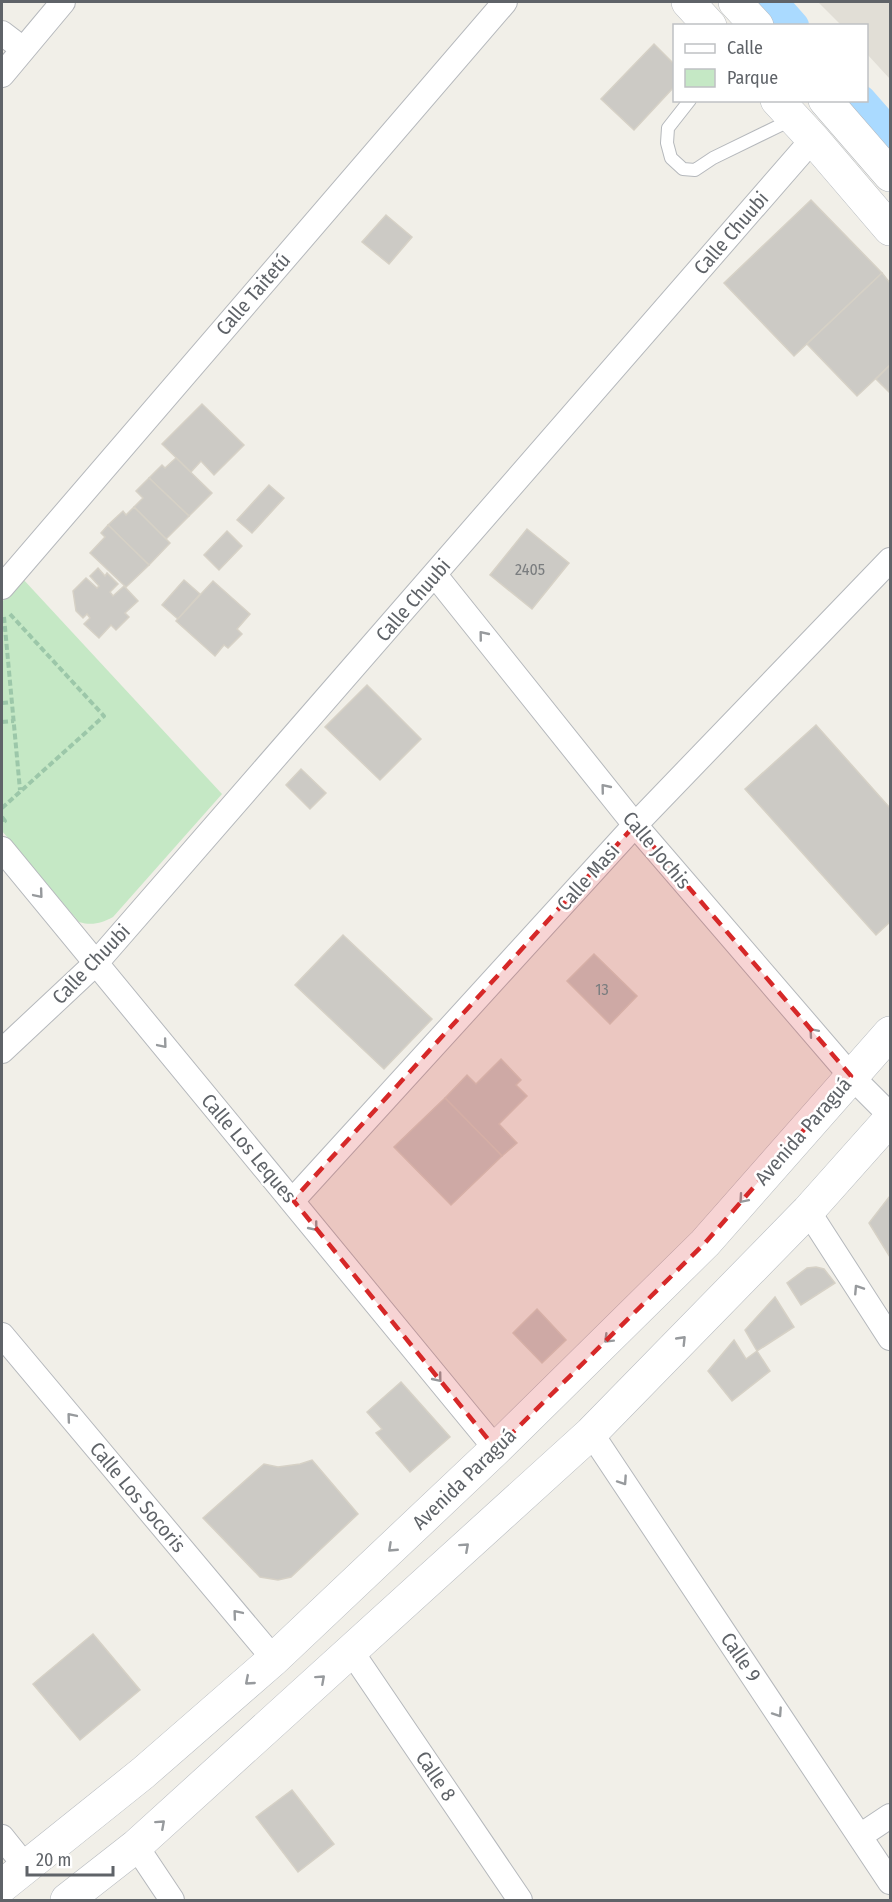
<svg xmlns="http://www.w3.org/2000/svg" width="892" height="1902" font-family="'Fira Sans Condensed',sans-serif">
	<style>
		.education { fill: #e1ded6 }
		.green { fill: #c5e8c5 }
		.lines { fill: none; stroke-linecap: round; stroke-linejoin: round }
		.canal { stroke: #aadaff; stroke-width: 30 }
		.building { fill: #cccac5; stroke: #d6d1c6; stroke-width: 1.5 }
		.service-casing { stroke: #b5b8bc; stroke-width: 14 }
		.minor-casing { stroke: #b5b8bc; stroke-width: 26 }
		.secondary-casing { stroke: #b6babf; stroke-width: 34 }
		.path { stroke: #9cc7a9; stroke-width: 4; stroke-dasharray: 6 3; stroke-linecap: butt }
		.service { stroke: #fff; stroke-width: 12 }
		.minor { stroke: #fff; stroke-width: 24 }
		.secondary { stroke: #fff; stroke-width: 33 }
		.oneway { stroke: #979a9d }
		.marked { fill: #d62828; fill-opacity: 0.2; stroke: #d62828; stroke-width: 4.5; stroke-dasharray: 12 8; stroke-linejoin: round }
		.labels { text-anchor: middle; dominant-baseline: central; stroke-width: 5; stroke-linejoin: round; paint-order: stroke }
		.number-label { font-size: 16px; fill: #7a7d7f }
		.street-label { font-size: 20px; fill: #5f6368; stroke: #fff }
	</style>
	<rect width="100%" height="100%" fill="#f1efe8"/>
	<path class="education" d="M818 2H890V79L867 54 866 26 841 25Z"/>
	<path class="green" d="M22 578 222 794 113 917C102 923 92 926 79 922L2 831V602Z"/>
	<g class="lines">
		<g class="canal">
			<path d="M773 2 794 26"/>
			<path d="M861 100 890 133"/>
		</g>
	</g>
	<g class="building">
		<path d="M654 44 674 64V87L634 130 601 99Z"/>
		<path d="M811 200 882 273 794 356 724 283Z"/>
		<path d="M386 215 412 237 389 264 362 242Z"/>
		<path d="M882 273 890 283V365L857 396 807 344Z"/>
		<path d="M890 365V393L876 379Z"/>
		<path d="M202 404 244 445 214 475 201 461 191 472 162 444Z"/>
		<path d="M176 458 212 493 189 516 149 478 162 465 165 468Z"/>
		<path d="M149 478 189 516 166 539 134 507 143 498 136 491Z"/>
		<path d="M269 485 284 498 252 533 237 520Z"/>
		<path d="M134 507 170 543 149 565 108 525 123 511 126 515Z"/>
		<path d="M108 525 149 565 126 587 90 553 105 537 101 533Z"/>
		<path d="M527 529 569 563 532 609 490 575Z"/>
		<path d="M227 531 242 546 219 570 204 555Z"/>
		<path d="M98 568 105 576 107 573 118 584 110 592 113 596 124 586 138 601 125 613 129 617 116 630 111 625 99 638 84 624 90 618 87 614 83 618 76 611 73 591 86 578 97 588 99 586 90 576Z"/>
		<path d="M184 580 200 594 178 619 162 605Z"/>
		<path d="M213 581 250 614 237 629 242 634 228 648 224 645 215 656 176 621Z"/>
		<path d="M367 685 421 739 380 780 325 727Z"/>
		<path d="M816 725 890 808V922L876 935 745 789Z"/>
		<path d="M301 769 326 793 310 809 286 785Z"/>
		<path d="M343 935 432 1019 384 1069 295 985Z"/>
		<path d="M594 954 637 996 610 1024 567 981Z"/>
		<path d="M501 1059 521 1080 516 1085 527 1096 499 1124 517 1143 502 1156 445 1098 467 1075 476 1084Z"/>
		<path d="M445 1098 502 1156 451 1205 394 1147Z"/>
		<path d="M890 1196V1257L869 1223Z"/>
		<path d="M816 1267 824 1269 835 1283 801 1305 787 1283 807 1268Z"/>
		<path d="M775 1297 794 1327 757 1351 745 1330Z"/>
		<path d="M537 1309 566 1340 542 1363 513 1333Z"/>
		<path d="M734 1340 746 1359 757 1351 770 1371 732 1401 708 1371Z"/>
		<path d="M401 1382 450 1437 410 1472 376 1433 382 1429 367 1412Z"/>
		<path d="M312 1460 358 1514 291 1577 278 1580 260 1577 203 1518 264 1464 278 1467 300 1464Z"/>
		<path d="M93 1634 140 1690 80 1740 33 1684Z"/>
		<path d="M292 1790 334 1844 298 1872 256 1817Z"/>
	</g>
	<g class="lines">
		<defs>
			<path id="service" d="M690 100 668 128 667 143 671 158 683 169 695 170 713 158 791 120"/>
			<g id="minor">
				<path d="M2 33 23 49"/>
				<path d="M2 75 63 2"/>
				<path d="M435 575 635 825 851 1076 890 1115"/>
				<path d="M2 587 505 2"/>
				<path d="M2 849 496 1449"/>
				<path d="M2 1051 96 963 813 139"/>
				<path d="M293 1200 635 825 890 560"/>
				<path d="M808 1211 890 1338"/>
				<path d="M2 1335 274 1659"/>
				<path d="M591 1433 890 1882"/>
				<path d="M351 1651 520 1900"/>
				<path d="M860 1836 890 1816"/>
				<path d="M2 1837 26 1867"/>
				<path d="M136 1846 172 1900"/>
			</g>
			<g id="secondary">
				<path d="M688 2 710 26"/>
				<path d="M735 2 757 26"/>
				<path d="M777 100 813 139 890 229"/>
				<path d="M825 100 890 175"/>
				<path d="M2 1886 143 1773 274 1659 496 1449 705 1243 890 1033"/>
				<path d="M67 1900 136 1846 591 1433 808 1211 890 1119"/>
			</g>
		</defs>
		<use href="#service" class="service-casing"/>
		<use href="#minor" class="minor-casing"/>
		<use href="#secondary" class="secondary-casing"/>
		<g class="path">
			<path d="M4 617 20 790"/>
			<path d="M2 703 12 702"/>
			<path d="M2 722 14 721"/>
			<path d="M2 808 104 716 9 613"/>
			<path d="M2 817 5 821 2 823"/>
		</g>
		<use href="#service" class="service"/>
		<use href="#minor" class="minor"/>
		<use href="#secondary" class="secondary"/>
	</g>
	<defs><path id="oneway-chevron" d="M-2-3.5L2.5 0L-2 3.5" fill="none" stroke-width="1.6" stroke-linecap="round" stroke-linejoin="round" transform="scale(1.5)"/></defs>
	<g class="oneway">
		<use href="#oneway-chevron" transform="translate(483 635) rotate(-129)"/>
		<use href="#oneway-chevron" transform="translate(605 788) rotate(-129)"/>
		<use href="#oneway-chevron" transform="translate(39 894) rotate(50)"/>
		<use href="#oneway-chevron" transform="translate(813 1032) rotate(-131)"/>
		<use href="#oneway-chevron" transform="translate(163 1044) rotate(50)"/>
		<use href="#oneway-chevron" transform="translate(743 1199) rotate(131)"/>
		<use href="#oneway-chevron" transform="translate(314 1227) rotate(51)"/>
		<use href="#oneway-chevron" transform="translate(858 1289) rotate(-123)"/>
		<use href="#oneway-chevron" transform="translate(608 1339) rotate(135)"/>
		<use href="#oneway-chevron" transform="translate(682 1340) rotate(-46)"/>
		<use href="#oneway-chevron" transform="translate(438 1378) rotate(51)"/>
		<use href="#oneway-chevron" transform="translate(71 1417) rotate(-130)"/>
		<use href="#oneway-chevron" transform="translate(623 1481) rotate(56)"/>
		<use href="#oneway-chevron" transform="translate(465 1547) rotate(-42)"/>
		<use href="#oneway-chevron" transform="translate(392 1548) rotate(137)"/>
		<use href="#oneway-chevron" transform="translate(237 1614) rotate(-130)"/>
		<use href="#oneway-chevron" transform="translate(321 1679) rotate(-42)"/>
		<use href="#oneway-chevron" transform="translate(249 1681) rotate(139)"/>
		<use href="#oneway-chevron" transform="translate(778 1713) rotate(56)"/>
		<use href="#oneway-chevron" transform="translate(161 1824) rotate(-42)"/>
	</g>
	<path class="marked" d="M635 825 851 1076 705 1243 496 1449 293 1200Z"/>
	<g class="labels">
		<g class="number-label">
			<text x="530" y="569">2405</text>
			<text x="602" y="989">13</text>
		</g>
		<g class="street-label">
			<text transform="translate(731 233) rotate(-49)">Calle Chuubi</text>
			<text transform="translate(253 294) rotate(-49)">Calle Taitetú</text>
			<text transform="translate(413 600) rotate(-49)">Calle Chuubi</text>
			<text transform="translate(657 850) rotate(50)">Calle Jochis</text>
			<text transform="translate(588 877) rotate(-48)">Calle Masi</text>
			<text transform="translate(91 964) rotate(-46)">Calle Chuubi</text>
			<text transform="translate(803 1131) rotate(-49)">Avenida Paraguá</text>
			<text transform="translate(249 1148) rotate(50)">Calle Los Leques</text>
			<text transform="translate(464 1479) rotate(-44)">Avenida Paraguá</text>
			<text transform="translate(138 1497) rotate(50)">Calle Los Socoris</text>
			<text transform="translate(741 1657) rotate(56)">Calle 9</text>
			<text transform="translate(436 1776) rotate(56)">Calle 8</text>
		</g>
	</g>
	<rect width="892" height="1902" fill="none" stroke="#5f6368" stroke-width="6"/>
	<rect x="673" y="24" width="195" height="78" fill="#ffffff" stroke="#bfc1c3" stroke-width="1.5"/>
	<rect x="685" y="44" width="30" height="9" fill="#ffffff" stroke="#bfc1c3" stroke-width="1.5"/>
	<text x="727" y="54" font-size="18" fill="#5f6368">Calle</text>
	<rect x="685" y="69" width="30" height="18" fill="#c5e8c5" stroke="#bfc1c3" stroke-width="1.5"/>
	<text x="727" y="84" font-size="18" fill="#5f6368">Parque</text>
	<path d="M27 1866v9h86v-9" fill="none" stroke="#5f6368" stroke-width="3"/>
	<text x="36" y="1866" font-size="18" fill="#5f6368" stroke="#ffffff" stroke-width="4.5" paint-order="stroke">20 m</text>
</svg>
